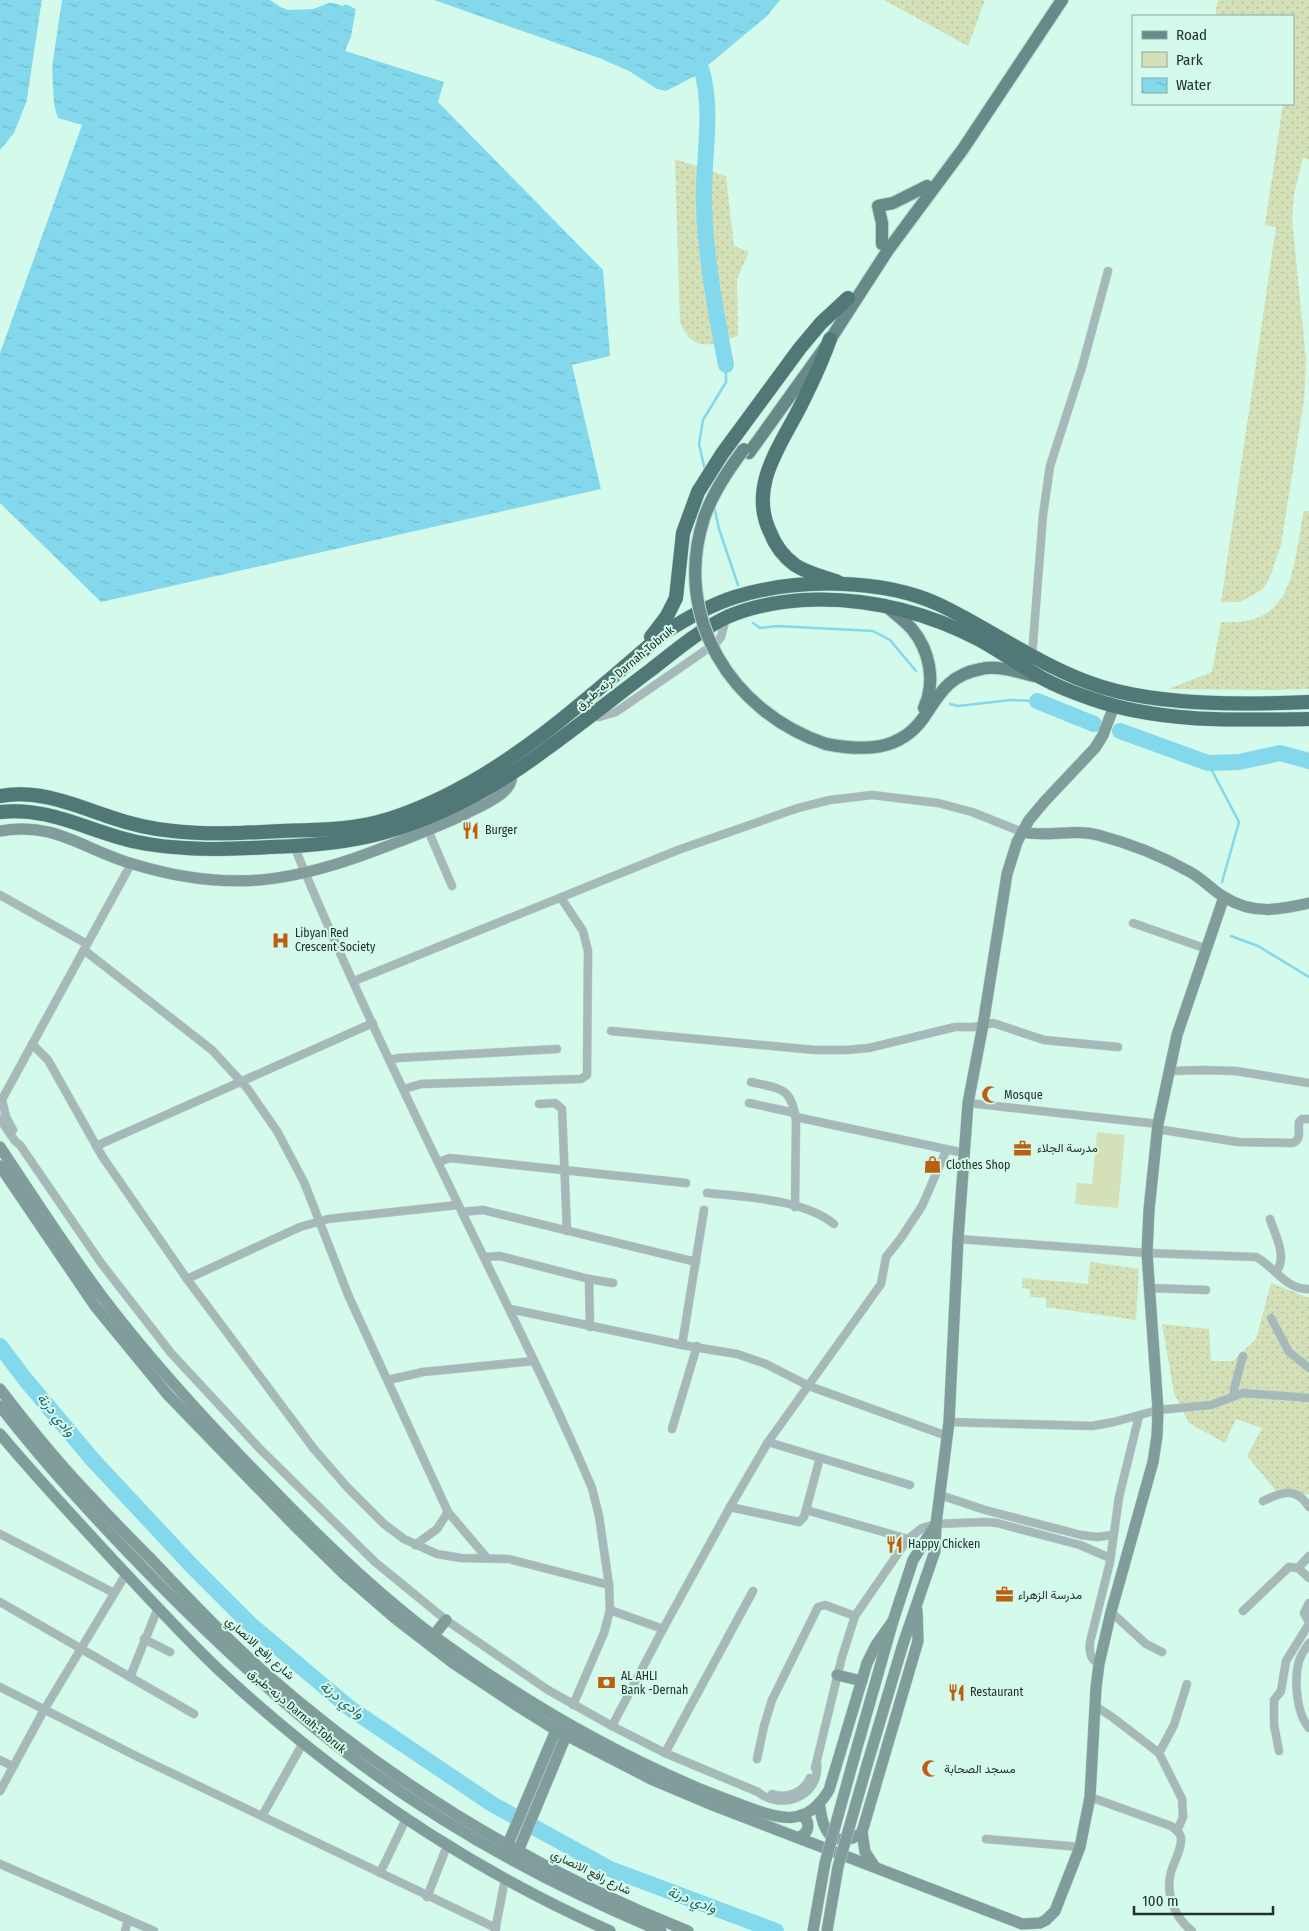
<svg xmlns="http://www.w3.org/2000/svg" width="1309" height="1931" font-family="'Fira Sans Condensed',Vazirmatn,sans-serif">
	<style>
		.green { fill: url(#green-dots) }
		.pitch { fill: #d3e0b8 }
		.water { fill: url(#water-ripples) }
		.pier { fill: #d3faea }
		.lines { fill: none; stroke-linecap: round; stroke-linejoin: round }
		.stream { stroke: #84d8ec; stroke-width: 2.5 }
		.river { stroke: #84d8ec; stroke-width: 16 }
		.street-casing { stroke: #b3d6c8; stroke-width: 9 }
		.secondary-casing { stroke: #b3d6c8; stroke-width: 12 }
		.primary-casing { stroke: #b3d6c8; stroke-width: 14 }
		.highway-casing { stroke: #b3d6c8; stroke-width: 15 }
		.street { stroke: #a6b8b7; stroke-width: 8 }
		.secondary { stroke: #819d9b; stroke-width: 11 }
		.primary { stroke: #678987; stroke-width: 12 }
		.highway { stroke: #4f7876; stroke-width: 14 }
		.secondary-bridge-casing { stroke: #b3d6c8; stroke-width: 12; stroke-linecap: butt }
		.primary-bridge-casing { stroke: #b3d6c8; stroke-width: 14; stroke-linecap: butt }
		.secondary-bridge { stroke: #819d9b; stroke-width: 11 }
		.primary-bridge { stroke: #678987; stroke-width: 12 }
		.labels { text-anchor: middle; dominant-baseline: central; stroke-width: 4; stroke-linejoin: round; paint-order: stroke }
		.street-label { font-size: 12px; fill: #22312b; stroke: #d3faea }
		.poi-label { font-size: 12px; fill: #22312b; stroke: #d3faea; text-anchor: start }
		.water-label { font-size: 14px; font-style: italic; fill: #1c606e; stroke: #d3faea }
	</style>
	<defs>
		<pattern id="green-dots" width="8" height="8" patternUnits="userSpaceOnUse" patternTransform="scale(1.25)"><rect width="8" height="8" fill="#d3e0b8"/><path d="M2 2h.1M6 6h.1" fill="none" stroke="#b5c19e" stroke-width="1.8" stroke-linecap="round"/></pattern>
		<pattern id="water-ripples" width="26" height="14" patternUnits="userSpaceOnUse" patternTransform="scale(1.25)"><rect width="26" height="14" fill="#84d8ec"/><path d="M2 4q2-2 4 0t4 0M15 11q2-2 4 0t4 0" fill="none" stroke="#72bacb"/></pattern>
	</defs>
	<rect width="100%" height="100%" fill="#d3faea"/>
	<g class="green">
		<path d="M884 0H985L968 46Z"/>
		<path d="M1218 0H1309V159L1303 158 1294 194 1292 219 1306 360 1304 400 1281 545 1270 577 1262 590 1240 602H1221L1276 227 1265 225 1283 104H1293V16H1215Z"/>
		<path d="M675 159 726 176 734 246 749 252 737 279 738 336C711 345 693 354 680 322Z"/>
		<path d="M1304 511H1309V689L1267 690 1168 689 1212 672 1221 622C1296 627 1292 567 1304 511Z"/>
		<path d="M1090 1262 1139 1269 1136 1320 1046 1307V1298L1030 1297V1289L1022 1288 1023 1278 1088 1284Z"/>
		<path d="M1271 1283 1309 1298V1494L1289 1497 1277 1492 1247 1456 1262 1428 1236 1419 1225 1443 1189 1423 1174 1393 1162 1324 1209 1329 1211 1361H1233L1256 1339Z"/>
	</g>
	<path class="pitch" d="M1097 1132 1125 1135 1118 1208 1075 1204 1077 1183 1092 1184Z"/>
	<g class="water">
		<path d="M0 0H42L27 100 14 133 0 150Z"/>
		<path d="M62 0H270L282 8 313 9 328 3H335L343 6 346 4 356 9 351 37 345 51 444 82 438 102 603 270 610 356 572 365 601 489 101 602 0 503V353L82 125 58 118C45 81 56 38 62 0Z"/>
		<path d="M434 0H780L767 16 695 76 666 91 657 89 629 71 599 58Z"/>
	</g>
	<g class="pier">
		<path d="M42 0H45L30 101 27 100Z"/>
		<path d="M59 0H62L52 67 54 106H51L50 67Z"/>
		<path d="M270 0H275L287 7H313L327 0H334L343 3 346 2 357 7 358 17 354 38 348 49 352 50 351 52 345 51 351 37 356 9 346 4 343 6 334 3H328L313 9 287 10Z"/>
	</g>
	<g class="lines">
		<g class="stream">
			<path d="M705 470 699 444 703 420 726 382V365"/>
			<path d="M714 507 719 529 738 585"/>
			<path d="M753 623 760 628 777 626 873 631 890 640 916 671"/>
			<path d="M950 704 958 706 1011 700 1037 701"/>
			<path d="M1208 763 1239 822 1222 882"/>
			<path d="M1231 936 1258 946 1309 977"/>
		</g>
		<g class="river">
			<path d="M702 71C714 115 702 162 704 207 706 260 716 313 726 365"/>
			<path d="M1037 701 1094 724"/>
			<path d="M1120 731 1208 763 1239 762 1280 753 1309 761"/>
			<path d="M0 1346 25 1379 92 1459 191 1565 249 1623 351 1709 492 1804 610 1869 776 1931"/>
		</g>
		<defs>
			<g id="street">
				<path d="M1032 656 1043 515 1050 466 1082 367 1108 271"/>
				<path d="M591 716 599 717 616 712 716 643 721 637 726 618"/>
				<path d="M428 830 452 886"/>
				<path d="M294 846C344 967 401 1086 458 1204 503 1298 551 1391 592 1488L599 1516 609 1585 610 1610 604 1633 573 1705"/>
				<path d="M0 895 87 944"/>
				<path d="M1133 923 1207 949"/>
				<path d="M84 950 212 1050 247 1088 277 1131 304 1182 349 1297 448 1512 487 1558"/>
				<path d="M354 981 678 850 798 808 830 800 872 795 938 803 972 812 1022 832"/>
				<path d="M611 1031 815 1050H846L869 1048 955 1027H974L993 1023 1044 1040 1118 1047"/>
				<path d="M32 1044 48 1060 102 1156 187 1279 314 1449 347 1487 384 1524 404 1539 437 1554 461 1558 509 1559 609 1585"/>
				<path d="M390 1060 398 1058 557 1049"/>
				<path d="M1169 1071 1202 1070 1236 1071 1309 1083"/>
				<path d="M751 1082C781 1089 792 1087 796 1121L795 1207"/>
				<path d="M404 1089 421 1084 581 1079 587 1075 588 951 583 931 561 898"/>
				<path d="M2 1100 6 1117 13 1130"/>
				<path d="M0 1103 131 864"/>
				<path d="M749 1103 795 1113"/>
				<path d="M968 1103 1158 1124"/>
				<path d="M539 1104 555 1103 562 1109 567 1231"/>
				<path d="M796 1117 964 1153"/>
				<path d="M0 1119 15 1141 20 1145 101 1263 171 1353 260 1449 375 1562 446 1620 548 1690 612 1726 665 1753 758 1792C781 1811 820 1797 817 1764"/>
				<path d="M1157 1129 1238 1142 1292 1143C1302 1141 1298 1130 1299 1122L1302 1119H1309"/>
				<path d="M96 1146 373 1023"/>
				<path d="M438 1162 450 1158 686 1183"/>
				<path d="M707 1193C745 1197 803 1199 834 1224"/>
				<path d="M462 1212 483 1210 696 1262"/>
				<path d="M1270 1219C1275 1235 1288 1257 1276 1272"/>
				<path d="M958 1239 1147 1253 1256 1257C1275 1267 1286 1290 1309 1289"/>
				<path d="M485 1257 500 1256 589 1279 613 1283"/>
				<path d="M187 1279 300 1227 328 1219 458 1205"/>
				<path d="M589 1279 590 1327"/>
				<path d="M1150 1288 1206 1290"/>
				<path d="M510 1309 682 1345 737 1354 766 1364 809 1386 947 1436"/>
				<path d="M1271 1318 1289 1352 1309 1368"/>
				<path d="M682 1345 704 1210"/>
				<path d="M388 1380 423 1372 534 1361"/>
				<path d="M1234 1396V1389L1243 1356"/>
				<path d="M949 1422 1092 1426 1114 1422 1158 1410 1211 1405 1243 1393 1309 1398"/>
				<path d="M672 1429 697 1346"/>
				<path d="M768 1442 910 1485"/>
				<path d="M940 1495 985 1510 1081 1535 1097 1537 1113 1535"/>
				<path d="M1263 1501C1282 1492 1296 1486 1309 1507"/>
				<path d="M730 1507 799 1522 804 1517 820 1458"/>
				<path d="M806 1510 908 1539"/>
				<path d="M0 1534 114 1593"/>
				<path d="M415 1545 437 1529 448 1512"/>
				<path d="M1298 1568 1309 1556"/>
				<path d="M0 1602 194 1714"/>
				<path d="M1309 1603 1304 1613 1309 1622"/>
				<path d="M610 1610 663 1629"/>
				<path d="M1243 1611 1289 1567 1298 1568 1309 1578"/>
				<path d="M1111 1612 1146 1644 1162 1652"/>
				<path d="M144 1639 170 1652"/>
				<path d="M1309 1643C1306 1648 1301 1654 1299 1661 1294 1679 1296 1713 1309 1728"/>
				<path d="M1099 1664C1090 1659 1089 1652 1090 1642L1110 1562 1119 1497 1139 1416"/>
				<path d="M130 1677 158 1608"/>
				<path d="M0 1687 138 1757 496 1928"/>
				<path d="M1095 1706 1112 1717 1159 1753 1182 1799 1183 1817 1177 1831"/>
				<path d="M612 1726 663 1629 730 1507 768 1442 881 1284 886 1257 901 1238 922 1206 946 1151"/>
				<path d="M1279 1751 1274 1725V1700L1281 1691 1286 1661 1309 1624"/>
				<path d="M665 1753 753 1591"/>
				<path d="M1159 1753 1174 1725 1187 1684"/>
				<path d="M757 1759 764 1726 772 1700 818 1607 825 1605 855 1616"/>
				<path d="M0 1760 12 1766"/>
				<path d="M815 1768 842 1657 855 1616 908 1539 922 1528 936 1524 985 1522 997 1523 1080 1545 1110 1558"/>
				<path d="M0 1791 44 1710 126 1574"/>
				<path d="M772 1794C787 1799 803 1793 810 1778"/>
				<path d="M1090 1797 1171 1826C1177 1830 1182 1834 1181 1842 1180 1852 1174 1862 1171 1872 1165 1894 1175 1918 1192 1931"/>
				<path d="M262 1816 303 1743"/>
				<path d="M986 1839 1080 1847"/>
				<path d="M0 1864 154 1931"/>
				<path d="M380 1873 406 1819"/>
				<path d="M427 1897 447 1846"/>
				<path d="M125 1931 128 1921"/>
				<path d="M495 1931 505 1879"/>
			</g>
			<g id="secondary">
				<path d="M0 831C55 821 84 850 133 864 231 894 297 882 390 845 416 835 442 825 467 813 481 806 516 792 511 774"/>
				<path d="M1022 832C1048 838 1073 828 1098 835 1132 844 1160 855 1190 872 1203 879 1212 890 1224 897 1253 915 1278 910 1309 903"/>
				<path d="M0 1147C34 1198 67 1250 104 1299 148 1357 196 1410 247 1463 303 1521 361 1580 426 1630 510 1693 603 1748 700 1789 715 1795 731 1801 747 1807 781 1820 807 1827 829 1790L867 1663 876 1645 893 1621"/>
				<path d="M0 1166 95 1306 168 1395 295 1526 344 1574 396 1619 453 1663 516 1705 556 1730 653 1780 710 1804 1022 1924 1040 1923 1046 1920 1055 1911 1080 1847 1090 1797 1096 1688 1099 1664 1111 1612 1153 1462 1157 1436 1158 1410 1147 1253 1149 1210 1158 1124 1177 1035 1224 897"/>
				<path d="M0 1389C29 1427 59 1464 92 1498 111 1519 131 1539 151 1559 188 1598 224 1636 264 1672 391 1784 532 1869 688 1931"/>
				<path d="M0 1406C47 1467 100 1524 154 1579 210 1636 268 1691 331 1741 431 1820 543 1882 661 1931"/>
				<path d="M0 1434C37 1478 76 1520 115 1562 149 1598 183 1636 220 1671 335 1778 466 1867 610 1931"/>
				<path d="M434 1635 446 1620"/>
				<path d="M837 1675 862 1681"/>
				<path d="M854 1758 893 1621 913 1560 936 1524"/>
				<path d="M867 1765 903 1644 935 1551 936 1524 949 1422 958 1239 968 1103 983 1025 1007 874 1017 842 1029 820 1045 801 1095 748 1103 735 1114 706"/>
				<path d="M819 1803C821 1811 821 1820 825 1827 832 1843 850 1843 862 1832"/>
				<path d="M799 1837C810 1833 811 1821 801 1815"/>
				<path d="M505 1851 559 1723"/>
				<path d="M516 1856 568 1731"/>
				<path d="M875 1867 865 1852 862 1832 918 1641 917 1610"/>
			</g>
			<g id="primary">
				<path d="M882 244V223L878 206 893 203 927 186"/>
				<path d="M749 453 826 346 888 250 963 149 1062 0"/>
				<path d="M885 605C894 613 904 620 912 629 930 651 936 682 924 708"/>
				<path d="M826 744C863 751 900 752 924 717 940 693 949 675 981 669 998 665 1017 672 1034 676"/>
			</g>
			<g id="highway">
				<path d="M830 339C822 362 812 383 801 405 781 445 748 486 770 532 775 545 784 557 795 565 807 573 824 577 838 582"/>
				<path d="M651 637 667 616 676 598 683 533 698 492 722 454 800 348 821 323 848 298"/>
				<path d="M0 796C39 789 74 805 110 817 130 824 151 829 173 831 209 835 245 833 282 831 311 830 340 830 369 824 395 819 420 808 443 797 527 756 594 692 664 633 687 618 710 605 735 597 796 578 882 578 940 605 994 631 1044 669 1102 687 1162 706 1246 705 1309 702"/>
				<path d="M0 812C49 806 90 832 137 842 180 851 226 850 270 847 307 846 346 843 382 833 440 817 497 786 545 750 581 724 616 696 652 669 676 650 700 630 727 617 752 606 776 602 803 600 866 597 924 611 980 640 1000 651 1020 665 1040 677 1056 686 1074 693 1092 699 1160 723 1237 720 1309 719"/>
			</g>
		</defs>
		<use href="#street" class="street-casing"/>
		<use href="#secondary" class="secondary-casing"/>
		<use href="#primary" class="primary-casing"/>
		<use href="#highway" class="highway-casing"/>
		<use href="#street" class="street"/>
		<use href="#secondary" class="secondary"/>
		<use href="#primary" class="primary"/>
		<use href="#highway" class="highway"/>
		<defs>
			<g id="secondary-bridge">
				<path d="M813 1931 825 1863 854 1758"/>
				<path d="M827 1931 838 1867 867 1765"/>
			</g>
			<path id="primary-bridge" d="M744 449C728 470 713 492 704 518 672 617 731 712 826 744"/>
		</defs>
		<use href="#secondary-bridge" class="secondary-bridge-casing"/>
		<use href="#primary-bridge" class="primary-bridge-casing"/>
		<use href="#secondary-bridge" class="secondary-bridge"/>
		<use href="#primary-bridge" class="primary-bridge"/>
	</g>
	<defs>
		<symbol id="restaurant-bare" viewBox="-9 -9 18 18"><path d="M-5-6h1v4h1v-4h1v4h1v-4h1v5L-1.5 .5V6h-2V.5L-5-1ZM5-6V6H3V1.5H1.5Q1.5-4 5-6Z" fill="#bc5f11" stroke="#d3faea" stroke-width="2.5" paint-order="stroke"/></symbol>
		<symbol id="hospital-bare" viewBox="-9 -9 18 18"><path d="M-5-5h3v3.5h4V-5h3V5h-3V1.5h-4V5h-3Z" fill="#bc5f11" stroke="#d3faea" stroke-width="2.5" paint-order="stroke"/></symbol>
		<symbol id="mosque-bare" viewBox="-9 -9 18 18"><path d="M3.5-4.9A6 6 0 1 0 3.5 4.9A5 5 0 1 1 3.5-4.9Z" fill="#bc5f11" stroke="#d3faea" stroke-width="2.5" paint-order="stroke"/></symbol>
		<symbol id="office-bare" viewBox="-9 -9 18 18"><path d="M-6-3h4V-5.5h4V-3h4V5H-6ZM-1-4.5V-3h2v-1.5ZM-6 0V1H6V0Z" fill="#bc5f11" stroke="#d3faea" stroke-width="2.5" paint-order="stroke"/></symbol>
		<symbol id="shop-bare" viewBox="-9 -9 18 18"><path d="M-5-2.5h2.3a2.7 3.5 0 0 1 5.4 0H5L5.5 6h-11ZM-1.5-2.5h3a1.5 2.3 0 0 0-3 0Z" fill="#bc5f11" stroke="#d3faea" stroke-width="2.5" paint-order="stroke"/></symbol>
		<symbol id="bank-bare" viewBox="-9 -9 18 18"><path d="M-6-4H6V4H-6ZM0-2.3a2.3 2.3 0 1 0 0 4.6a2.3 2.3 0 1 0 0-4.6Z" fill="#bc5f11" stroke="#d3faea" stroke-width="2.5" paint-order="stroke"/></symbol>
	</defs>
	<g fill-rule="evenodd">
		<use href="#restaurant-bare" x="458" y="818" width="25" height="25"/>
		<use href="#hospital-bare" x="268" y="928" width="25" height="25"/>
		<use href="#mosque-bare" x="978" y="1082" width="25" height="25"/>
		<use href="#office-bare" x="1010" y="1136" width="25" height="25"/>
		<use href="#shop-bare" x="920" y="1152" width="25" height="25"/>
		<use href="#restaurant-bare" x="882" y="1532" width="25" height="25"/>
		<use href="#office-bare" x="992" y="1582" width="25" height="25"/>
		<use href="#bank-bare" x="594" y="1670" width="25" height="25"/>
		<use href="#restaurant-bare" x="944" y="1680" width="25" height="25"/>
		<use href="#mosque-bare" x="918" y="1756" width="25" height="25"/>
	</g>
	<g class="labels">
		<g class="street-label">
			<text transform="translate(625 668) rotate(-40)">درنه-طبرق Darnah-Tobruk</text>
			<text transform="translate(260 1648) rotate(42)">شارع رافع الانصاري</text>
			<text transform="translate(297 1711) rotate(40)">درنه-طبرق Darnah-Tobruk</text>
			<text transform="translate(591 1872) rotate(26)">شارع رافع الانصاري</text>
		</g>
		<g class="poi-label">
			<text x="485" y="830">Burger</text>
			<text x="295" y="933">Libyan Red<tspan x="295" dy="14">Crescent Society</tspan></text>
			<text x="1004" y="1095">Mosque</text>
			<text x="1037" y="1148">مدرسة الجلاء</text>
			<text x="946" y="1165">Clothes Shop</text>
			<text x="908" y="1544">Happy Chicken</text>
			<text x="1018" y="1595">مدرسة الزهراء</text>
			<text x="621" y="1676">AL AHLI<tspan x="621" dy="14">Bank -Dernah</tspan></text>
			<text x="970" y="1692">Restaurant</text>
			<text x="944" y="1769">مسجد الصحابة</text>
		</g>
		<g class="water-label">
			<text transform="translate(56 1415) rotate(51)">وادي درنة</text>
			<text transform="translate(342 1700) rotate(38)">وادي درنة</text>
			<text transform="translate(692 1900) rotate(21)">وادي درنة</text>
		</g>
	</g>
	<rect x="1132" y="15" width="162" height="90" fill="#d3faea" stroke="#8caa9e"/>
	<rect x="1142" y="31" width="25" height="8" fill="#678987" stroke="#8caa9e"/>
	<text x="1176" y="40" font-size="15" fill="#22312b">Road</text>
	<rect x="1142" y="52" width="25" height="15" fill="#d3e0b8" stroke="#8caa9e"/>
	<text x="1176" y="65" font-size="15" fill="#22312b">Park</text>
	<rect x="1142" y="78" width="25" height="15" fill="url(#water-ripples)" stroke="#8caa9e"/>
	<text x="1176" y="90" font-size="15" fill="#22312b">Water</text>
	<path d="M1134 1906v8h139v-8" fill="none" stroke="#22312b" stroke-width="2.5"/>
	<text x="1142" y="1906" font-size="15" fill="#22312b" stroke="#d3faea" stroke-width="4" paint-order="stroke">100 m</text>
</svg>
